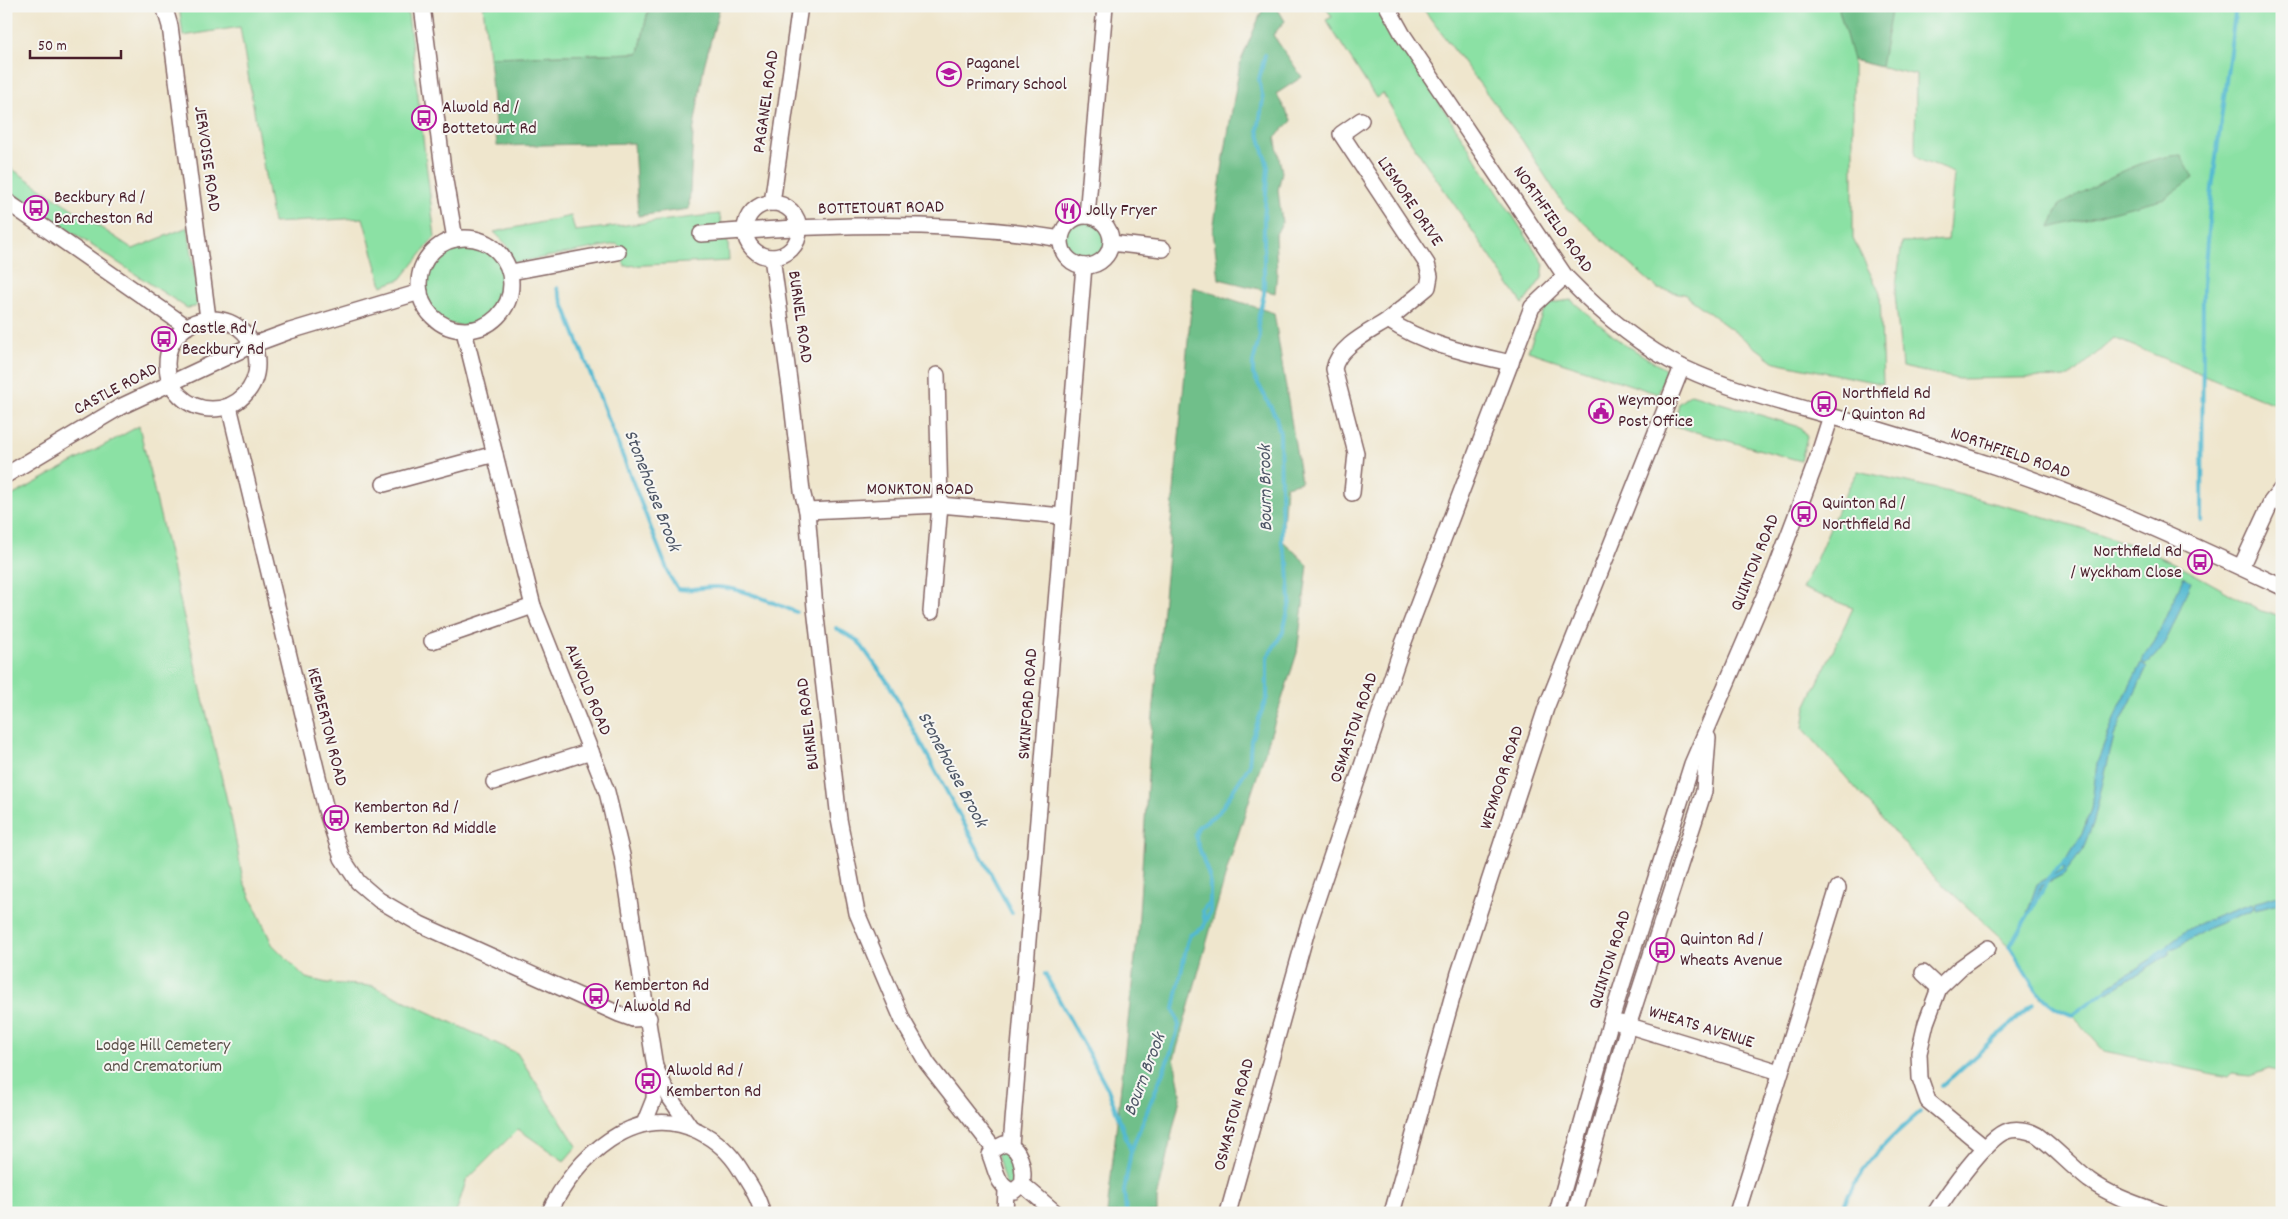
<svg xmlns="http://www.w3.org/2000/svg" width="2288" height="1219" font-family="Dekko,sans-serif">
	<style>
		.green { fill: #8be1a4; stroke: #6a8068 }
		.forest { fill: #70bf8a; stroke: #5d6f5a }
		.water { fill: #52b9d1; stroke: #4e6c7e }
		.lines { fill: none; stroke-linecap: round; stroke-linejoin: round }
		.stream { stroke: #52b9d1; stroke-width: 4 }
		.minor-casing { stroke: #846564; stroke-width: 18 }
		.minor { stroke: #fff; stroke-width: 15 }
		.labels { text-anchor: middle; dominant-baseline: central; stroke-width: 4; stroke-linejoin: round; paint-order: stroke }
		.poi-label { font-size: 18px; fill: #4a1f2b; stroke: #f6f6f2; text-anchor: start }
		.street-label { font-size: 18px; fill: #4a1f2b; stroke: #f6f6f2 }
		.park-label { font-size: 18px; fill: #5a5049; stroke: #f6f6f2 }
		.water-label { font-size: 19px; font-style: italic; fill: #4d5565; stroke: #f6f6f2 }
	</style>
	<rect width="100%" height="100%" fill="#f6f6f2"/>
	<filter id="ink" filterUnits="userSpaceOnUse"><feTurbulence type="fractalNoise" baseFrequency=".02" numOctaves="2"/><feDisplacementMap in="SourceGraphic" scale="10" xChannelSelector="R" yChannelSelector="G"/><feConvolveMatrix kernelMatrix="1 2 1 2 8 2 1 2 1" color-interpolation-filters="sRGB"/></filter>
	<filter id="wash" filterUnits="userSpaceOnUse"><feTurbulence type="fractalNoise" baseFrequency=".0096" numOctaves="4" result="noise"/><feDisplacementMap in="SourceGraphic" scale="20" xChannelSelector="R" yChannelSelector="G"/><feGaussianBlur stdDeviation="1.12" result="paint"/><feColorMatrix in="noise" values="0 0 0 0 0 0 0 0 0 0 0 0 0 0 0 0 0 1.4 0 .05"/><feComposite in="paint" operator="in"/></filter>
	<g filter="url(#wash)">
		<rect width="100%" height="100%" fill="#efe6cd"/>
		<g class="green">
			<path d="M179 6H407L435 237 401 279 382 286 363 218 273 223 240 27 183 36Z"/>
			<path d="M483 6H649L639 53 489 57Z"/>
			<path d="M1325 6H1377L1544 264 1542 278 1523 304 1409 139 1383 93 1376 98 1326 20 1332 17Z"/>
			<path d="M1421 6H2282V400L2272 403 2114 338 2070 377 1958 379 1902 367 1895 293 1902 242 1948 240 1954 174C1942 165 1926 166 1915 156L1916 75 1853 60V239L1880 293 1883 384 1775 362 1684 294 1658 289 1564 205 1522 140Z"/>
			<path d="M6 165 133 249 188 227 199 302 195 307 187 308 6 189Z"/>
			<path d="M719 214 728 243 729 261 625 266 621 257 623 248 616 244 514 263 507 245 494 232 571 216 575 231Z"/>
			<circle cx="1086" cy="241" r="24"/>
			<circle cx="464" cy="284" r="42"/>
			<path d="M1571 300 1617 339 1666 370 1658 394 1528 351 1542 314 1550 303Z"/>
			<path d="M1691 394 1800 427 1807 437 1801 461 1674 426 1679 403Z"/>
			<path d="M139 426 233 826 243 880 272 944 306 978 327 983 373 986 517 1053 577 1146 564 1161 518 1129 466 1181 456 1213H6V499Z"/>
			<path d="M1858 471C1955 493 2054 515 2147 551 2184 566 2225 592 2261 611L2282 616V1073L2269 1069 2250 1076 2231 1074 2228 1077 2104 1051 2072 1015 2040 997 2010 946 1929 872 1803 728 1806 707 1853 608 1802 588C1823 550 1835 508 1858 471Z"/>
			<path d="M996 1150H1014L1021 1183 1006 1187Z"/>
		</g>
		<g class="forest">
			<path d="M649 6H720L704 66 693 133 689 209 638 216 634 143 497 146 489 57 639 53Z"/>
			<path d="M1264 6H1276L1285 21 1273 35 1302 77 1276 94 1292 121 1275 137 1282 172 1278 190 1282 223 1275 236 1277 272 1275 293 1219 279 1213 231 1223 163 1240 63Z"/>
			<path d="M1840 6H1892L1881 67 1853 60 1839 10Z"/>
			<path d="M2181 155 2193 178 2165 198 2050 228 2059 205C2097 185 2137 158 2181 155Z"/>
			<path d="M1193 287 1274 313 1301 482 1286 486 1282 540 1308 565 1297 653 1229 863 1174 1059 1181 1094 1157 1199V1213H1107L1138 930 1149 758Z"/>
		</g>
		<g class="water">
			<path d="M2184 576 2191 582C2178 609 2170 647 2145 665L2141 661 2155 641Z"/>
			<path d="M2141 663 2147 668 2114 736 2093 824 2082 852 2064 874 2041 886 2030 914 2027 913 2037 884 2065 868 2062 866 2082 834 2091 809 2097 763 2116 714Z"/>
			<path d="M2282 894V903L2256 910 2255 903Z"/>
			<path d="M2252 903 2254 906 2252 910 2208 928 2182 945 2169 950V954L2108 993 2106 988 2168 948 2167 945C2192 923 2220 914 2252 903Z"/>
		</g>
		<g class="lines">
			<g class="stream">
				<path d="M557 288 670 577 678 589C692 591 704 586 718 587 745 589 771 602 796 612"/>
				<path d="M2202 521 2203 285 2212 188 2236 6"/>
				<path d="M836 628 858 641 889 684 1012 913"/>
				<path d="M2067 860 2053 872 2010 946C2027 975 2038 1004 2072 1015L2111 987"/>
				<path d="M1205 923 1203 911 1210 900"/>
				<path d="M2153 957 2170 946"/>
				<path d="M1045 974 1108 1089 1131 1151"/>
				<path d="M1942 1086 2033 1004"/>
				<path d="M1126 1213 1124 1191 1131 1151 1171 1052 1179 1026 1174 1009 1187 943 1190 935 1203 928 1210 912V879L1195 836 1198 827 1219 812 1249 766 1251 740 1267 697V658L1283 632 1290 602 1288 564 1282 545 1280 434 1276 417 1253 374V362L1260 336 1258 323 1259 314 1264 294V219L1268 167 1258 130 1263 100 1259 79 1265 55"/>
				<path d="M1841 1213C1856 1170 1886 1141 1920 1112"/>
			</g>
		</g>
	</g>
	<g filter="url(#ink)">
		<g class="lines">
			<defs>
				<g id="minor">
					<path d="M164 6 170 26 208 318"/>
					<path d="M422 6 443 169 455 239"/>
					<path d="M1387 6 1403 35 1565 276C1600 312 1639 346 1684 368 1731 390 1781 402 1830 416 1886 431 1942 449 1997 467 2094 499 2189 543 2282 587"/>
					<path d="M1361 120 1341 134 1427 264 1430 276 1428 287 1388 320C1425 345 1467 353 1511 363"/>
					<path d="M6 201 187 327"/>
					<path d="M772 203 800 6"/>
					<circle cx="772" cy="230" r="27"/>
					<path d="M1087 216 1105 6"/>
					<circle cx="1086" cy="241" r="25"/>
					<path d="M701 234C820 225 942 219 1061 239"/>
					<circle cx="465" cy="284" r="46"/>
					<path d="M1111 243 1163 249"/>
					<path d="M772 257 791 395 802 491 807 511 815 608 839 819 857 913 903 1021 927 1063 994 1149"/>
					<path d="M511 272 618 252"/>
					<circle cx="212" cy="364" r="45"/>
					<path d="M464 331 533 606 607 792 622 855 655 1067 654 1099 644 1124"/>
					<path d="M229 406 326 810 342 858 358 882 379 900 420 924 619 1014 633 1019 649 1018"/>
					<path d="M6 475 120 407 252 345 290 331 420 292"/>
					<path d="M384 484 495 454"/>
					<path d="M1352 493 1356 453 1334 369C1338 346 1370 332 1388 320"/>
					<path d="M807 511 940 505 1063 516"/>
					<path d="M2241 567 2271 502 2282 488"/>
					<path d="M931 612 940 505 937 375"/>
					<path d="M432 641 533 606"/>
					<path d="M494 782 591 751"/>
					<path d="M1923 973 1939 988"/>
					<path d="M1620 1023 1780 1072"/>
					<path d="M656 1069 670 1098 691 1128"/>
					<path d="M1004 1144C1021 1146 1025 1170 1022 1184L1014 1191C997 1188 996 1169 990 1155L994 1149Z"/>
					<path d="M1011 1145 1084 266"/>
					<path d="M1984 1147 1928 1101 1920 1078 1919 1053 1926 1023 1939 988 1960 968 1988 948"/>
					<path d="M1022 1184 1056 1213"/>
					<path d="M549 1213C574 1159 635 1100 698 1131 716 1140 729 1151 740 1169 748 1182 759 1197 762 1213"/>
					<path d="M1005 1213 1006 1190"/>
					<path d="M1228 1213 1309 923 1403 644 1532 307 1565 276"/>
					<path d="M1392 1213 1459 973 1546 708 1682 367"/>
					<path d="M1557 1213 1611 1020 1692 764 1775 571 1817 460 1831 416"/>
					<path d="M1575 1213 1628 1026 1704 791 1708 738"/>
					<path d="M1737 1213 1838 888"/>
					<path d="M1935 1213C1947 1194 1988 1136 2007 1131 2016 1128 2029 1130 2037 1135 2055 1148 2071 1166 2089 1180 2111 1196 2136 1204 2161 1213"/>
				</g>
			</defs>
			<use href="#minor" class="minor-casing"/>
			<use href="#minor" class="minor"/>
		</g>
	</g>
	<defs>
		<symbol id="school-ring" viewBox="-11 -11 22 22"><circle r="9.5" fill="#f6f6f2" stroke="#b5179e" stroke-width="1.5"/><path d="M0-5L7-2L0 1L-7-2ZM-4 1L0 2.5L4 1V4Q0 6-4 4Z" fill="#b5179e"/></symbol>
		<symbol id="bus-ring" viewBox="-11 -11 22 22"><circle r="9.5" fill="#f6f6f2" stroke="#b5179e" stroke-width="1.5"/><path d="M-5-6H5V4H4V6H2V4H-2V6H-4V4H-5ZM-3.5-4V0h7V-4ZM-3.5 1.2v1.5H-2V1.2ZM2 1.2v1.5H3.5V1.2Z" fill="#b5179e"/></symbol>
		<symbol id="restaurant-ring" viewBox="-11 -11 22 22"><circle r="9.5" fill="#f6f6f2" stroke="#b5179e" stroke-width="1.5"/><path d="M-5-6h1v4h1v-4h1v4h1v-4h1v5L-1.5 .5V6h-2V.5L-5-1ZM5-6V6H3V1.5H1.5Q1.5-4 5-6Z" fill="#b5179e"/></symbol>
		<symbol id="civic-ring" viewBox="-11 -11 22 22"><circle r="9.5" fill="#f6f6f2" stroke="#b5179e" stroke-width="1.5"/><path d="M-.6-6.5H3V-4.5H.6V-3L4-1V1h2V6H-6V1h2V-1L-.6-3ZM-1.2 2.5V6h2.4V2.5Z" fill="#b5179e"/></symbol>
	</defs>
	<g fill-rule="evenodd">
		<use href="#school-ring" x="935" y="60" width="28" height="28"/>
		<use href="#bus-ring" x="410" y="104" width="28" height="28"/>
		<use href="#bus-ring" x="22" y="194" width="28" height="28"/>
		<use href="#restaurant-ring" x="1054" y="197" width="28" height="28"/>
		<use href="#bus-ring" x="150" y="325" width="28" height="28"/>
		<use href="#bus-ring" x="1810" y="390" width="28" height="28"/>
		<use href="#civic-ring" x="1587" y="397" width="28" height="28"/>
		<use href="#bus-ring" x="1790" y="500" width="28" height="28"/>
		<use href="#bus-ring" x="2186" y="548" width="28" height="28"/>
		<use href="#bus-ring" x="322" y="804" width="28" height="28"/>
		<use href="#bus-ring" x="1648" y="936" width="28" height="28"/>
		<use href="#bus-ring" x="582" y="982" width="28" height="28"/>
		<use href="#bus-ring" x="634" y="1067" width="28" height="28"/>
	</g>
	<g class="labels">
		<g class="poi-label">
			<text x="966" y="64">Paganel<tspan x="966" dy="21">Primary School</tspan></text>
			<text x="442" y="108">Alwold Rd /<tspan x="442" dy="21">Bottetourt Rd</tspan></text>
			<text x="54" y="198">Beckbury Rd /<tspan x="54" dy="21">Barcheston Rd</tspan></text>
			<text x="1086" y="211">Jolly Fryer</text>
			<text x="182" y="329">Castle Rd /<tspan x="182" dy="21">Beckbury Rd</tspan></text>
			<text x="1842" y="394">Northfield Rd<tspan x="1842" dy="21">/ Quinton Rd</tspan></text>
			<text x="1618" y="401">Weymoor<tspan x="1618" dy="21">Post Office</tspan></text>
			<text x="1822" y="504">Quinton Rd /<tspan x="1822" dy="21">Northfield Rd</tspan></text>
			<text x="2182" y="552" text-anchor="end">Northfield Rd<tspan x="2182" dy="21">/ Wyckham Close</tspan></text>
			<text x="354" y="808">Kemberton Rd /<tspan x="354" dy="21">Kemberton Rd Middle</tspan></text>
			<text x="1680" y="940">Quinton Rd /<tspan x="1680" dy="21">Wheats Avenue</tspan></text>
			<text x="614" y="986">Kemberton Rd<tspan x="614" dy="21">/ Alwold Rd</tspan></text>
			<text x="666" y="1071">Alwold Rd /<tspan x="666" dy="21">Kemberton Rd</tspan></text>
		</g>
		<g class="street-label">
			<text transform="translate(767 102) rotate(-82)">PAGANEL ROAD</text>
			<text transform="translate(206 159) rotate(82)">JERVOISE ROAD</text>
			<text transform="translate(1409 202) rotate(56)">LISMORE DRIVE</text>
			<text transform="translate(881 209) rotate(-1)">BOTTETOURT ROAD</text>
			<text transform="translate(1552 220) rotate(55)">NORTHFIELD ROAD</text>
			<text transform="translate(799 317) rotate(82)">BURNEL ROAD</text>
			<text transform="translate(116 390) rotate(-28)">CASTLE ROAD</text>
			<text transform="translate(2010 454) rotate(19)">NORTHFIELD ROAD</text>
			<text x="920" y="490">MONKTON ROAD</text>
			<text transform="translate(1756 563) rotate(-68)">QUINTON ROAD</text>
			<text transform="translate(587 690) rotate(68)">ALWOLD ROAD</text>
			<text transform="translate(1029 704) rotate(-86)">SWINFORD ROAD</text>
			<text transform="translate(809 724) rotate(-97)">BURNEL ROAD</text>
			<text transform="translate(326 727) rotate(76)">KEMBERTON ROAD</text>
			<text transform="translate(1355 728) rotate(-71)">OSMASTON ROAD</text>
			<text transform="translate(1503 778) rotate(-72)">WEYMOOR ROAD</text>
			<text transform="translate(1611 960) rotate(-72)">QUINTON ROAD</text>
			<text transform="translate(1701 1028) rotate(17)">WHEATS AVENUE</text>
			<text transform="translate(1235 1115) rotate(-75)">OSMASTON ROAD</text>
		</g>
		<g class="park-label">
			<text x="163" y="1046">Lodge Hill Cemetery<tspan x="163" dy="21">and Crematorium</tspan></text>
		</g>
		<g class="water-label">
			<text transform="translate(1267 488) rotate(-91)">Bourn Brook</text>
			<text transform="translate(651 491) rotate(69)">Stonehouse Brook</text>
			<text transform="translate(951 770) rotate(62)">Stonehouse Brook</text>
			<text transform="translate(1146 1075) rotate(-69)">Bourn Brook</text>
		</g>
	</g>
	<rect width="2288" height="1219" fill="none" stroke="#f6f6f2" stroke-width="25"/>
	<path d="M30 50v8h91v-8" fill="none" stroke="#4a1f2b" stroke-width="2.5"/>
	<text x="38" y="50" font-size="15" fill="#4a1f2b" stroke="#f6f6f2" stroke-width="4" paint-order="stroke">50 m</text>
</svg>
